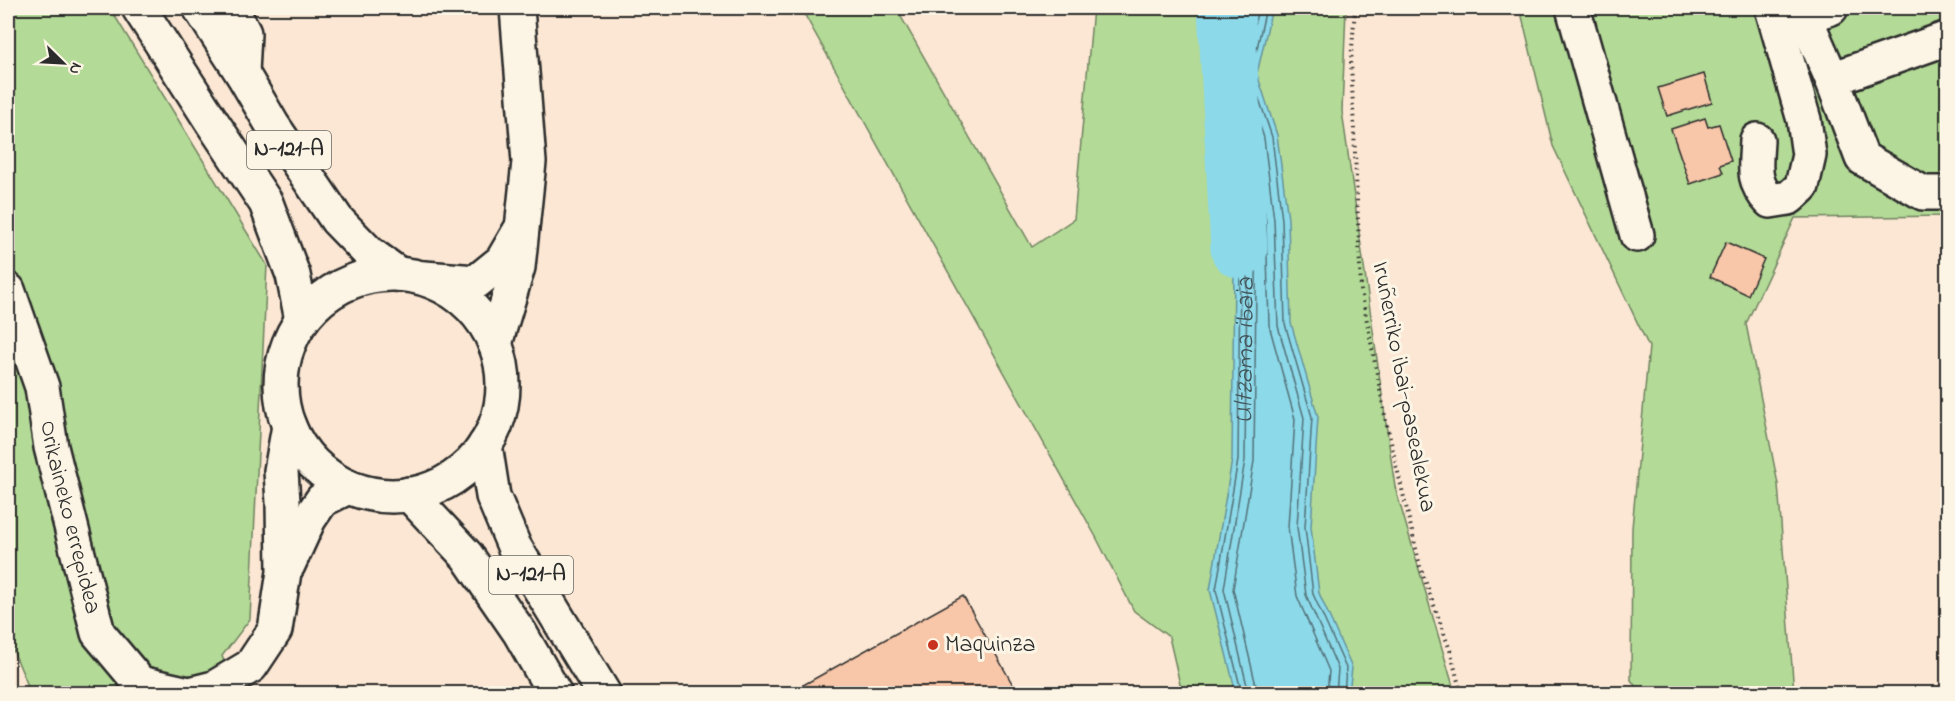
<svg xmlns="http://www.w3.org/2000/svg" width="1955" height="701" font-family="'Indie Flower',sans-serif">
	<style>
		.green { fill: #b3da96; stroke: #6f8260; stroke-width: 1.5 }
		.water { fill: #8cd9ea; stroke: #65939e; stroke-width: 1.5 }
		.lines { fill: none; stroke-linecap: round; stroke-linejoin: round }
		.shore { stroke: #527177; stroke-width: 1.5 }
		.river { stroke: #8cd9ea; stroke-width: 57 }
		.building { fill: #f8c6a8; stroke: #2b2b2b; stroke-width: 1.5 }
		.minor-casing { stroke: #2b2b2b; stroke-width: 38 }
		.highway-casing { stroke: #2b2b2b; stroke-width: 38 }
		.path { stroke: #2b2b2b; stroke-width: 4; stroke-dasharray: 1.5 4.5; stroke-linecap: butt }
		.minor { stroke: #fcf5e5; stroke-width: 33 }
		.highway { stroke: #fcf5e5; stroke-width: 33 }
		.poi-dot { fill: #c8321e; stroke: #fcf5e5; stroke-width: 2 }
		.labels { text-anchor: middle; dominant-baseline: central; stroke-width: 6; stroke-linejoin: round; paint-order: stroke }
		.shield { fill: #fcf5e5; stroke: #6a6863; stroke-width: 1.5 }
		.shield-label { font-size: 22px; font-weight: bold; fill: #2b2b2b }
		.street-label { font-size: 24px; fill: #2b2b2b; stroke: #fcf5e5 }
		.poi-label { font-size: 24px; fill: #2b2b2b; stroke: #fcf5e5; text-anchor: start }
		.water-label { font-size: 26px; font-style: italic; fill: #43565b; stroke: #fcf5e5 }
	</style>
	<rect width="100%" height="100%" fill="#fbe7d3"/>
	<filter id="ink" filterUnits="userSpaceOnUse"><feTurbulence type="fractalNoise" baseFrequency=".0167" numOctaves="2"/><feDisplacementMap in="SourceGraphic" scale="12" xChannelSelector="R" yChannelSelector="G"/><feConvolveMatrix kernelMatrix="1 2 1 2 8 2 1 2 1" color-interpolation-filters="sRGB"/></filter>
	<g filter="url(#ink)">
		<g class="green">
			<path d="M8 8H110L267 265 250 619 222 656 237 693H31L8 638Z"/>
			<path d="M801 8H896L1032 247 1074 219 1093 8H1346L1342 111 1395 487 1455 693H1182L1169 637 1134 611 1096 537Z"/>
			<path d="M1520 8H1947V216L1795 218 1746 324 1778 484 1794 693H1640L1631 680 1632 528 1649 347 1553 146Z"/>
		</g>
		<path class="water" d="M1227 8H1272L1257 74 1277 135 1288 219 1291 323 1318 417 1311 527 1319 593 1352 668 1349 693H1236L1210 590 1232 460 1235 171Z"/>
		<g class="lines">
			<g class="shore">
				<path d="M1233 8 1241 171 1238 460 1216 590 1242 694"/>
				<path d="M1241 8 1243 49 1246 51 1249 49 1258 8"/>
				<path d="M1266 8 1251 75 1272 137 1282 220 1285 324 1312 417 1305 527 1313 594 1346 668 1344 694"/>
				<path id="s1" d="M1249 694 1224 589 1245 460 1248 171 1245 99 1248 96 1251 98 1264 138 1274 220 1278 326 1304 418 1297 527 1306 595 1338 669 1336 694"/>
				<path d="M1258 694 1233 589 1254 461 1257 202 1260 199 1263 201 1266 221 1269 325 1295 419 1288 527 1297 596 1329 671 1327 694"/>
			</g>
			<path class="river" d="M1226 8 1239 249"/>
		</g>
		<g class="building">
			<path d="M1704 74 1712 102 1667 116 1658 88Z"/>
			<path d="M1705 118 1708 127 1719 124 1731 161 1720 165 1723 173 1690 184 1671 129Z"/>
			<path d="M1726 242 1764 259 1748 295 1710 277Z"/>
			<path d="M963 596 1018 694H787Z"/>
		</g>
		<g class="lines">
			<defs>
				<g id="minor">
					<path d="M1573 8 1637 235"/>
					<path d="M1831 8 1805 17 1832 79 1948 38"/>
					<path d="M1832 79 1862 158 1923 193H1948"/>
					<path d="M1757 140C1756 165 1751 181 1770 201L1789 198 1802 186 1809 155 1804 120 1772 8"/>
					<path d="M424 278 476 282 502 261 519 232"/>
					<path id="s2" d="M8 290 42 387 51 447 98 633 140 683 189 694"/>
					<path d="M495 344 518 267 529 162 517 8"/>
					<path d="M288 565 309 519 322 500 348 487"/>
					<path d="M190 694 214 688 251 666 275 630 284 572 283 502 281 471 289 426"/>
				</g>
				<g id="highway">
					<path d="M139 8 212 122 266 203 293 275 302 320"/>
					<path d="M200 8 242 73 273 126 337 220 369 253 398 274"/>
					<path d="M231 8 244 33 242 73"/>
					<circle cx="392" cy="385" r="111"/>
					<path d="M485 445 493 496 514 546 604 694"/>
					<path d="M409 494 467 556 520 633 555 694"/>
				</g>
			</defs>
			<use href="#minor" class="minor-casing"/>
			<use href="#highway" class="highway-casing"/>
			<path class="path" d="M1355 8 1351 62 1361 290 1386 421 1420 566 1451 653 1461 694"/>
			<use href="#minor" class="minor"/>
			<use href="#highway" class="highway"/>
		</g>
	</g>
	<circle class="poi-dot" cx="933" cy="645" r="6"/>
	<g class="labels">
		<g class="shield">
			<rect x="247" y="131" width="84" height="38" rx="4.5"/>
			<rect x="489" y="556" width="84" height="38" rx="4.5"/>
		</g>
		<g class="shield-label">
			<text x="289" y="150">N-121-A</text>
			<text x="531" y="575">N-121-A</text>
		</g>
		<g class="street-label">
			<text transform="translate(1403 387) rotate(79)">Iruñerriko ibai-pasealekua</text>
			<text stroke="none"><textPath href="#s2" startOffset="236">Orikaineko errepidea</textPath></text>
		</g>
		<g class="poi-label">
			<text x="945" y="645">Maquinza</text>
		</g>
		<g class="water-label">
			<text stroke="none"><textPath href="#s1" startOffset="348">Ultzama ibaia</textPath></text>
		</g>
	</g>
	<rect width="1955" height="701" fill="none" stroke="#fcf5e5" stroke-width="30"/>
	<rect x="15" y="15" width="1925" height="671" fill="none" stroke="#2b2b2b" stroke-width="2" filter="url(#ink)"/>
	<g transform="translate(63 63) rotate(114)" stroke="#fcf5e5" stroke-width="4.5" paint-order="stroke">
	<path d="M0-4.5L10 22L0 15L-10 22Z" fill="#2b2b2b"/>
	<text y="-9" font-size="16" font-weight="bold" text-anchor="middle" fill="#2b2b2b">N</text>
	</g>
</svg>
